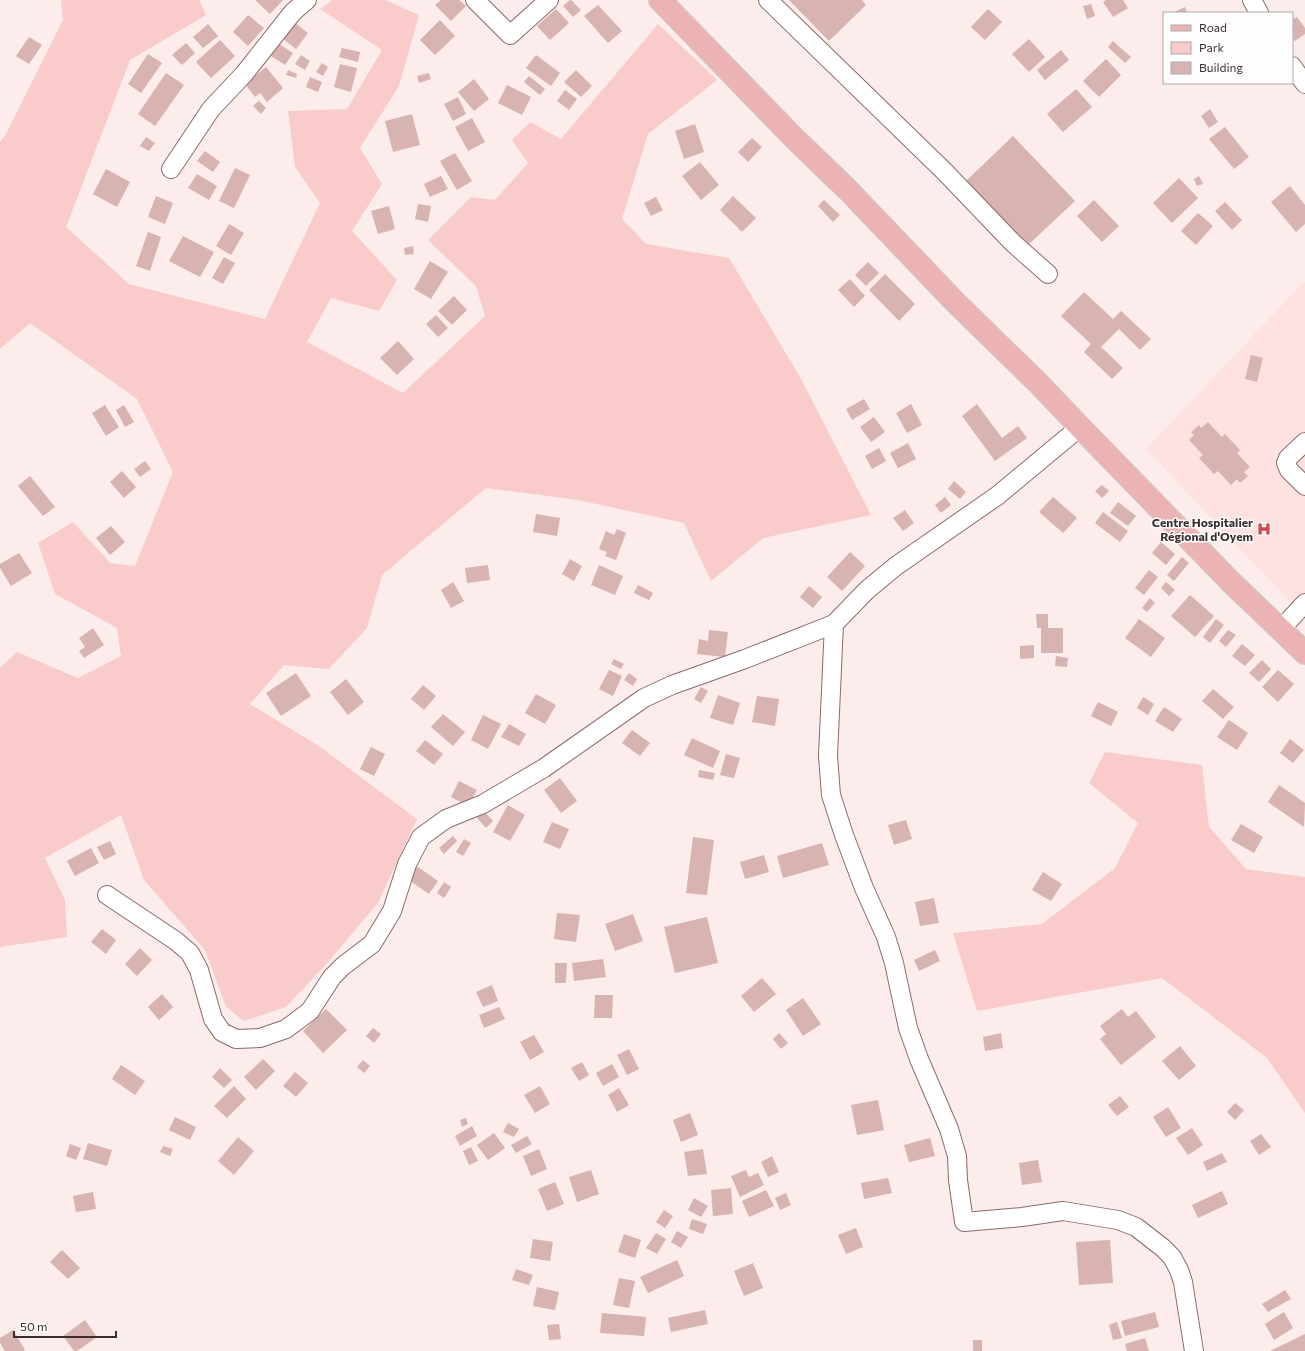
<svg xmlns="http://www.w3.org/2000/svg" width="1305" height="1351" font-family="Commissioner,sans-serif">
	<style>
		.built { fill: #fee1e0 }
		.green { fill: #f9cccb }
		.building { fill: #d7b3b2 }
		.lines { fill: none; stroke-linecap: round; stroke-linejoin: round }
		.minor-casing { stroke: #8c6a6a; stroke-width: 20 }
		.major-casing { stroke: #d0cdcd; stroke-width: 24 }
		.minor { stroke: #fff; stroke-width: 18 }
		.major { stroke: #ebb3b3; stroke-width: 22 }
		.labels { text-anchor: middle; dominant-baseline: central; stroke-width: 3; stroke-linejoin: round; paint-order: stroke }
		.poi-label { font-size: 12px; font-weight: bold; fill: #3b2d2d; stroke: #fdfdfd; text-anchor: end }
	</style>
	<rect width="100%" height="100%" fill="#fceceb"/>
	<path class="built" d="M1305 281V617L1146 449Z"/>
	<g class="green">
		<path d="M61 0H199L206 15 130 60 66 227 129 284 265 319 320 203 295 167 288 111 347 109 382 50 320 9 332 0H385L419 15 399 86 360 148 382 184 352 231 397 280 379 311 331 298 307 342 403 393 485 316 476 286 428 240 471 197 495 200 528 163 512 140 530 122 561 139 658 24 717 80 648 134 622 219 646 244 729 258 800 377 871 515 763 538 711 581 684 523 578 500 486 488 382 575 367 628 329 669 284 665 250 704 319 746 417 819 378 903 329 961 286 1007 244 1021 226 1007 205 950 144 880 121 815 45 858 65 900 67 937 0 947V668L17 652 78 678 121 656 117 628 55 594 38 543 73 522 110 563 135 566 173 472 137 399 30 323 0 349V142L7 132 63 20Z"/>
		<path d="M1105 752 1202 765 1209 827 1246 869 1305 877V1113L1267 1058 1162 978 977 1011 953 933 1042 924 1115 868 1138 823 1089 783Z"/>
	</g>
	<g class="building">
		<path d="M255 0H283L270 14Z"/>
		<path d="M441 0H459L466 6 451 21 435 5Z"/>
		<path d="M570 0H571L581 10 573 17 563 6Z"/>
		<path d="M789 0H862L866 5 829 41Z"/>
		<path d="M1106 0H1123L1128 8 1113 17 1103 2Z"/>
		<path d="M1091 4 1095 16 1087 19 1083 6Z"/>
		<path d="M598 5 622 31 608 43 584 16Z"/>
		<path d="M1185 7 1187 13H1172Z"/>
		<path d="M556 9 569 23 550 40 537 26Z"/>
		<path d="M988 9 1002 22 985 40 971 27Z"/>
		<path d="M248 15 264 28 248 46 233 32Z"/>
		<path d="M1297 17 1305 28V34L1295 41 1292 37V20Z"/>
		<path d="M440 20 455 36 435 55 420 40Z"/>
		<path d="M294 22 308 33 296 49 282 38Z"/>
		<path d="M208 24 218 36 203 48 193 37Z"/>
		<path d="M29 37 42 45 29 64 16 56Z"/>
		<path d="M1029 39 1045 57 1029 72 1012 54Z"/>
		<path d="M220 40 235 56 211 78 196 62Z"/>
		<path d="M1113 41 1131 57 1125 63 1108 47Z"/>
		<path d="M186 43 195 53 182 65 172 55Z"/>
		<path d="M279 44 293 53 285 65 271 56Z"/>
		<path d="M342 48 360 52 358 62 339 57Z"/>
		<path d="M1061 50 1069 60 1045 80 1037 70Z"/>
		<path d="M148 54 162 63 141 93 128 84Z"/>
		<path d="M301 55 310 61 305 70 295 64Z"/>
		<path d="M536 55 560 73 551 86 526 68Z"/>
		<path d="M1106 59 1121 75 1099 97 1083 81Z"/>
		<path d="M322 63 328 67 323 76 316 72Z"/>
		<path d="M340 64 357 68 351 92 334 87Z"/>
		<path d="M266 67 283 88 267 102 260 93 255 97 245 84Z"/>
		<path d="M288 70 297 74 296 78 286 75Z"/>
		<path d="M576 70 592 86 581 97 564 82Z"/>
		<path d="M166 73 184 85 155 126 138 114Z"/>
		<path d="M429 73 431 79 419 83 417 76Z"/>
		<path d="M529 76 545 89 540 95 524 82Z"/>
		<path d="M310 77 322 82 318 92 306 87Z"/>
		<path d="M474 79 489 99 474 111 458 92Z"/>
		<path d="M507 85 531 97 522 115 498 103Z"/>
		<path d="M1076 89 1092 107 1063 132 1047 114Z"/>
		<path d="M565 90 577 99 569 110 557 101Z"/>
		<path d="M458 97 466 114 453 121 444 104Z"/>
		<path d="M259 101 266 108 261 114 253 106Z"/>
		<path d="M1210 109 1218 122 1209 128 1201 116Z"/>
		<path d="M412 114 420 145 393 152 385 121Z"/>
		<path d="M472 118 485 142 468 151 455 127Z"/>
		<path d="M695 124 704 152 684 159 675 131Z"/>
		<path d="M1225 127 1249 157 1234 169 1209 139Z"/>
		<path d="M1013 136 1075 201 1027 246 965 182Z"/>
		<path d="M146 137 155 143 149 151 140 146Z"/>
		<path d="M752 138 762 147 748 162 738 152Z"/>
		<path d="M205 151 220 162 213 172 197 161Z"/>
		<path d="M455 153 472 181 457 190 440 161Z"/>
		<path d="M700 162 719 185 701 200 682 176Z"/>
		<path d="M235 168 250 175 234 208 219 201Z"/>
		<path d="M106 169 130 182 117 207 93 194Z"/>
		<path d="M197 174 217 186 209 200 188 188Z"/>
		<path d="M441 176 448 189 430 197 424 184Z"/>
		<path d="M1199 176 1203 184 1197 186 1194 179Z"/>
		<path d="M1179 178 1198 198 1172 223 1153 203Z"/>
		<path d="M1290 186 1305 205V224L1296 232 1271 202Z"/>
		<path d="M156 196 173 203 165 224 148 217Z"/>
		<path d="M733 196 756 218 742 232 720 210Z"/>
		<path d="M656 197 663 210 651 216 644 203Z"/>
		<path d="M824 200 840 215 833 222 818 206Z"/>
		<path d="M1094 200 1119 226 1102 242 1077 216Z"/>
		<path d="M1225 202 1242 220 1232 230 1215 211Z"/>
		<path d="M418 204 431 206 428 222 415 219Z"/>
		<path d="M389 206 395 229 378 234 371 211Z"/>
		<path d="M1198 213 1213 226 1196 245 1181 231Z"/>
		<path d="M229 224 244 233 231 255 216 246Z"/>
		<path d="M148 232 161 237 150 271 136 266Z"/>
		<path d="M183 236 214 252 200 277 169 261Z"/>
		<path d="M413 246 414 254 405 255 404 248Z"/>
		<path d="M224 257 235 263 223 284 212 278Z"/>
		<path d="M430 261 448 272 431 299 414 289Z"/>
		<path d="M868 262 879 273 866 286 855 275Z"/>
		<path d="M885 274 915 304 899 321 869 290Z"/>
		<path d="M850 279 865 296 854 307 838 290Z"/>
		<path d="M1084 292 1113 319 1121 311 1151 339 1140 350 1119 329 1101 347 1123 368 1112 379 1084 352 1091 344 1061 316Z"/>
		<path d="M454 296 467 310 452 325 438 311Z"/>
		<path d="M436 315 448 328 438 337 426 324Z"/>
		<path d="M398 341 414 359 397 375 380 358Z"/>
		<path d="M1251 355 1263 358 1257 382 1245 379Z"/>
		<path d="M864 399 870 409 852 420 846 409Z"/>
		<path d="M911 404 922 425 907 433 896 413Z"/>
		<path d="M977 404 1002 438 1018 426 1027 438 995 461 962 416Z"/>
		<path d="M105 405 119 427 106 436 92 413Z"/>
		<path d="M124 405 134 422 125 427 116 410Z"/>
		<path d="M874 417 885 432 871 442 860 427Z"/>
		<path d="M1208 422 1222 437 1225 434 1240 450 1237 453 1250 467 1244 472 1248 476 1240 483 1237 479 1231 485 1218 471 1214 474 1199 458 1203 455 1189 440 1194 435 1191 432 1199 425 1201 428Z"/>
		<path d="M908 443 916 459 898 468 890 453Z"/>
		<path d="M879 448 886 461 872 469 865 456Z"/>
		<path d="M145 461 151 469 140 477 134 469Z"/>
		<path d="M122 471 136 487 124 498 110 482Z"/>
		<path d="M30 476 55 507 43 516 18 486Z"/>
		<path d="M954 481 966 492 960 499 948 489Z"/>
		<path d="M1102 485 1109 491 1102 498 1095 491Z"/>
		<path d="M945 497 951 505 941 513 935 505Z"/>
		<path d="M1053 497 1077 518 1063 533 1039 512Z"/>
		<path d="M1118 502 1136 516 1128 526 1110 513Z"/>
		<path d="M905 510 914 523 903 531 893 518Z"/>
		<path d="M1103 512 1128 531 1120 542 1095 523Z"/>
		<path d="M536 514 560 518 557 536 533 532Z"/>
		<path d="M111 526 125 542 110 555 96 538Z"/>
		<path d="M617 529 626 533 616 560 605 556 607 552 599 549 606 531 614 535Z"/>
		<path d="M1161 542 1175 554 1166 565 1152 553Z"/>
		<path d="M850 552 865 566 842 591 827 577Z"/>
		<path d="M19 553 32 573 11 586 0 568V564Z"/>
		<path d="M1182 557 1189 563 1174 581 1167 575Z"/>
		<path d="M570 559 582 566 574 581 562 574Z"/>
		<path d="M488 565 490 580 467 583 465 568Z"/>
		<path d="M599 565 623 576 615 595 591 585Z"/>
		<path d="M1149 570 1158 577 1144 595 1135 588Z"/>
		<path d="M453 582 464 601 451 608 441 590Z"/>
		<path d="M1166 582 1175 590 1169 596 1161 588Z"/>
		<path d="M638 585 653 593 649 600 634 593Z"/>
		<path d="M809 586 822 597 813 608 800 597Z"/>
		<path d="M1190 595 1214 616 1195 637 1171 616Z"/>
		<path d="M1150 598 1155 603 1147 612 1142 608Z"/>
		<path d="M1036 614H1048V628H1063V653H1041V628H1037Z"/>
		<path d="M1139 619 1165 638 1151 657 1125 638Z"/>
		<path d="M1216 619 1224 625 1210 643 1203 637Z"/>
		<path d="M93 628 104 645 84 658 79 651 85 647 79 638Z"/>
		<path d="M709 630 728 632 725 657 697 654 699 639 708 641Z"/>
		<path d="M1228 630 1236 635 1226 647 1219 641Z"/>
		<path d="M1242 644 1255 655 1245 666 1232 656Z"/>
		<path d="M1034 645V658L1020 659V646Z"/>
		<path d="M1056 656 1068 658 1067 667 1055 666Z"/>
		<path d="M614 659 624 664 621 669 611 664Z"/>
		<path d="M1262 660 1271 669 1259 682 1249 673Z"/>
		<path d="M609 670 622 676 613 696 599 689Z"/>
		<path d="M1278 670 1294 684 1278 702 1262 687Z"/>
		<path d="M296 673 311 696 281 716 266 693Z"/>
		<path d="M629 673 637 679 633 686 624 680Z"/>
		<path d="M346 679 364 702 348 715 330 692Z"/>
		<path d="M423 685 436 696 424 710 411 699Z"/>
		<path d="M701 687 708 691 701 703 694 699Z"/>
		<path d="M1213 689 1234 707 1223 719 1202 701Z"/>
		<path d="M536 694 556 705 545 724 525 713Z"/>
		<path d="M718 695 740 703 733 725 710 718Z"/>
		<path d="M757 696 779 699 775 726 752 722Z"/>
		<path d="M1143 697 1154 704 1148 715 1137 708Z"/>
		<path d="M1098 702 1118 712 1111 726 1091 716Z"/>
		<path d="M1164 707 1182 719 1173 732 1155 721Z"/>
		<path d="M443 714 465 732 453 746 431 727Z"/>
		<path d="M483 715 501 724 488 749 471 740Z"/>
		<path d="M1229 720 1248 733 1237 750 1217 737Z"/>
		<path d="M509 724 526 734 519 746 501 737Z"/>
		<path d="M632 730 650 743 640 756 622 743Z"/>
		<path d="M692 738 720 751 713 768 684 755Z"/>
		<path d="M1290 739 1304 750 1293 763 1280 753Z"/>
		<path d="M425 740 443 754 434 765 416 751Z"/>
		<path d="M371 747 385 754 374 776 360 769Z"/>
		<path d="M726 754 740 758 734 778 720 775Z"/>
		<path d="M699 770 715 773 713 780 698 777Z"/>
		<path d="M560 778 577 801 561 813 544 790Z"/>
		<path d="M459 781 477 790 468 806 451 797Z"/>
		<path d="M1279 785 1305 803 1304 827 1268 802Z"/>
		<path d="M508 805 525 815 510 841 493 832Z"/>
		<path d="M484 811 493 821 486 828 477 818Z"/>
		<path d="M906 820 912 839 894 845 888 825Z"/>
		<path d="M552 822 569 829 560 849 543 842Z"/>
		<path d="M1241 824 1263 837 1254 853 1231 840Z"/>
		<path d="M453 836 457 841 444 854 439 848Z"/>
		<path d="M693 837 714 840 707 895 686 893Z"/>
		<path d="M464 839 471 843 463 856 456 852Z"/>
		<path d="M110 841 116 854 104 860 97 847Z"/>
		<path d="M822 843 829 865 783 878 777 856Z"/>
		<path d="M91 848 99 863 75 876 67 861Z"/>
		<path d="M764 855 769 872 745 879 740 862Z"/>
		<path d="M415 865 438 881 429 894 406 878Z"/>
		<path d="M1043 872 1062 884 1051 901 1032 890Z"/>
		<path d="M444 882 451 887 444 898 437 893Z"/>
		<path d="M934 898 939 923 920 926 915 902Z"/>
		<path d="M557 913 580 915 576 942 554 939Z"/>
		<path d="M633 914 643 941 615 951 605 924Z"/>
		<path d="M707 917 718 963 675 973 664 927Z"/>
		<path d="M102 929 116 940 106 954 91 942Z"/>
		<path d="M140 948 152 960 137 976 125 964Z"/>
		<path d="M935 950 940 961 919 971 914 960Z"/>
		<path d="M603 959 606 977 574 981 572 963Z"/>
		<path d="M555 963H567L566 983H555Z"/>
		<path d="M762 978 776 994 754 1012 741 996Z"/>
		<path d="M492 985 498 1001 483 1007 476 992Z"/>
		<path d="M162 994 173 1007 159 1020 148 1007Z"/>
		<path d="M595 995H613L612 1018H594Z"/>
		<path d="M803 998 821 1024 803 1036 786 1010Z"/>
		<path d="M499 1007 505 1019 484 1028 479 1015Z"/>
		<path d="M326 1009 347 1030 323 1053 303 1031Z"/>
		<path d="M1122 1009 1128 1017 1136 1011 1156 1037 1121 1065 1100 1039 1106 1034 1100 1026Z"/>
		<path d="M373 1028 381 1034 374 1043 366 1036Z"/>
		<path d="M779 1033 788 1043 781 1049 773 1039Z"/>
		<path d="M1001 1033 1003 1048 985 1051 983 1037Z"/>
		<path d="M534 1035 544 1052 530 1060 520 1042Z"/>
		<path d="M1180 1046 1196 1066 1179 1080 1162 1061Z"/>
		<path d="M629 1049 639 1069 627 1075 617 1055Z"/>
		<path d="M263 1059 275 1071 256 1090 244 1077Z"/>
		<path d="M363 1060 370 1066 364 1073 357 1067Z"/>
		<path d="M582 1062 589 1075 579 1081 571 1068Z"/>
		<path d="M612 1064 619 1077 603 1086 596 1073Z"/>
		<path d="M121 1065 145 1081 135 1095 112 1079Z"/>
		<path d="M220 1068 232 1080 224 1088 212 1077Z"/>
		<path d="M295 1072 308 1083 296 1097 283 1086Z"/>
		<path d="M234 1086 246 1099 227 1118 214 1106Z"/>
		<path d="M540 1086 550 1104 535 1113 524 1095Z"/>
		<path d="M619 1088 629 1105 617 1112 608 1095Z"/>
		<path d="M1120 1096 1129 1107 1117 1116 1108 1105Z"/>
		<path d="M878 1100 884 1130 857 1135 851 1105Z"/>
		<path d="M1235 1103 1244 1110 1235 1120 1227 1112Z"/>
		<path d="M1168 1107 1181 1128 1166 1137 1153 1117Z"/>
		<path d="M690 1113 698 1135 681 1142 673 1120Z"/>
		<path d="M175 1117 196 1127 190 1140 169 1130Z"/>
		<path d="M466 1118 468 1124 462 1127 460 1120Z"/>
		<path d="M508 1123 519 1129 514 1137 503 1132Z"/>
		<path d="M472 1126 477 1136 460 1146 455 1136Z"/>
		<path d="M1192 1128 1203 1145 1188 1155 1176 1138Z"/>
		<path d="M494 1133 505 1148 488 1160 477 1145Z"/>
		<path d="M1261 1134 1271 1147 1259 1155 1250 1141Z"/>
		<path d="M527 1136 532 1144 516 1153 511 1145Z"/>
		<path d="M238 1137 254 1151 234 1175 218 1161Z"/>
		<path d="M930 1138 935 1156 909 1162 904 1145Z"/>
		<path d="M88 1143 112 1150 107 1166 83 1159Z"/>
		<path d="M70 1144 81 1148 76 1160 66 1156Z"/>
		<path d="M163 1146 173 1149 170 1156 160 1152Z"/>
		<path d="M471 1147 478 1161 469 1165 463 1151Z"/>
		<path d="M539 1149 547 1169 531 1176 523 1156Z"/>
		<path d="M703 1149 707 1174 688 1176 684 1152Z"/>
		<path d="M1222 1153 1227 1162 1207 1171 1203 1162Z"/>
		<path d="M772 1156 779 1172 768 1177 761 1162Z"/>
		<path d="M1038 1160 1042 1182 1022 1185 1019 1163Z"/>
		<path d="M591 1170 599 1194 577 1202 569 1177Z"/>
		<path d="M746 1170 749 1177 758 1173 764 1185 740 1197 731 1176Z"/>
		<path d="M888 1178 892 1193 864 1199 861 1183Z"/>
		<path d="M555 1182 564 1204 547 1211 538 1189Z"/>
		<path d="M731 1188 733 1214 713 1216 711 1190Z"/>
		<path d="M766 1190 774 1206 749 1217 742 1201Z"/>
		<path d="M1222 1191 1228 1204 1198 1218 1192 1205Z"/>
		<path d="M93 1192 96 1209 76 1212 73 1196Z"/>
		<path d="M786 1193 791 1205 780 1210 775 1198Z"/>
		<path d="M694 1198 708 1206 701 1217 688 1210Z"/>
		<path d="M664 1210 673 1216 665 1228 656 1222Z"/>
		<path d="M692 1219 707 1224 703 1234 689 1229Z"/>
		<path d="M856 1228 863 1247 846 1254 838 1235Z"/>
		<path d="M677 1231 688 1237 681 1248 671 1242Z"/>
		<path d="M656 1233 666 1239 657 1254 646 1248Z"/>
		<path d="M624 1234 641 1240 635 1258 618 1252Z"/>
		<path d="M533 1239 553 1242 550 1261 530 1258Z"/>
		<path d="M1110 1240 1113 1283 1079 1285 1076 1242Z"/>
		<path d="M62 1250 80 1268 68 1279 50 1262Z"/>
		<path d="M677 1260 684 1276 648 1293 640 1277Z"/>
		<path d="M753 1263 763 1288 744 1296 734 1271Z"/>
		<path d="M516 1269 533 1275 529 1285 512 1280Z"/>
		<path d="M619 1278 635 1281 629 1308 613 1305Z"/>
		<path d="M537 1287 559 1292 555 1310 533 1306Z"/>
		<path d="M1285 1290 1291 1299 1268 1312 1262 1304Z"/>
		<path d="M705 1310 708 1324 671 1332 668 1318Z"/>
		<path d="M1155 1312 1159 1327 1125 1336 1121 1321Z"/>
		<path d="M1284 1312 1293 1328 1274 1340 1265 1324Z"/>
		<path d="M602 1313 646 1317 644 1336 600 1333Z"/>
		<path d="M85 1320 97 1337 77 1351H74L63 1336Z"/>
		<path d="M1117 1322 1122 1338 1113 1340 1109 1325Z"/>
		<path d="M559 1324 561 1339 549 1340 547 1325Z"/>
		<path d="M13 1330 25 1350 23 1351H5L0 1343V1338Z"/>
		<path d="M1305 1334V1351H1270Z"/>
		<path d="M1145 1338 1149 1351H1127L1125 1344Z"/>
		<rect x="973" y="1340" width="9" height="11"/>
	</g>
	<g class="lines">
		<defs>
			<g id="minor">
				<path d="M475 0 510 35 549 0"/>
				<path d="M768 0 945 172 1013 243 1048 274"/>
				<path d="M1252 0 1259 13"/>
				<path d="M1292 66 1305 84"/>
				<path d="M171 169 211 109 244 74 293 12 307 0"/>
				<path d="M1305 442 1288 458 1286 463 1289 470 1305 486"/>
				<path d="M834 624 828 756 831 795 844 835 864 888 886 937 894 963 908 1028 919 1059 949 1129 957 1156 958 1180 964 1222 1022 1217 1063 1211 1118 1220 1136 1227 1163 1248 1172 1257 1179 1270 1183 1282 1194 1351"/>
				<path d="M1281 629 1305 603"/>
				<path d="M107 895 176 941 190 953 199 970 213 1019 222 1032 236 1039 260 1038 286 1029 310 1011 332 977 343 966 372 944 392 911 407 864 421 837 446 819 483 804 544 768 644 698 672 685 745 659 834 624 867 590 896 566 997 496 1080 427"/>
			</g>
			<path id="major" d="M660 0 795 139 847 189 955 302 1039 384 1080 427 1231 582 1305 653"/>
		</defs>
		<use href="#minor" class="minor-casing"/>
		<use href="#major" class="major-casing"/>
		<use href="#minor" class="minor"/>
		<use href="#major" class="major"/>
	</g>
	<defs>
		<symbol id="hospital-bare" viewBox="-9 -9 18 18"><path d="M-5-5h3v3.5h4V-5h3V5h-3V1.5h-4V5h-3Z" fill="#d64651" stroke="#fdfdfd" stroke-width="2.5" paint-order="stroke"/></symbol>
	</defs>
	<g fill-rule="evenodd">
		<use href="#hospital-bare" x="1254" y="519" width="20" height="20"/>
	</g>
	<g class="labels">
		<g class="poi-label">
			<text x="1253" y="522">Centre Hospitalier<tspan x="1253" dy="14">Régional d'Oyem</tspan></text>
		</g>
	</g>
	<rect x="1163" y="12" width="130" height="72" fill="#fdfdfd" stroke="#afaaaa"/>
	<rect x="1171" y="25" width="20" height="6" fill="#ebb3b3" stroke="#afaaaa"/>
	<text x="1199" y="32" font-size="12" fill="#3b2d2d">Road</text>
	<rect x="1171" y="42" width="20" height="12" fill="#f9cccb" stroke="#afaaaa"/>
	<text x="1199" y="52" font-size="12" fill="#3b2d2d">Park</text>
	<rect x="1171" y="62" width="20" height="12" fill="#d7b3b2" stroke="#afaaaa"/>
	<text x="1199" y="72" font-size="12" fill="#3b2d2d">Building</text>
	<path d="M14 1331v6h102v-6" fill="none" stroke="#3b2d2d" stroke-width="2"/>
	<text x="20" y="1331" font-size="12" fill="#3b2d2d" stroke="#fdfdfd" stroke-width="3" paint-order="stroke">50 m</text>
</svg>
